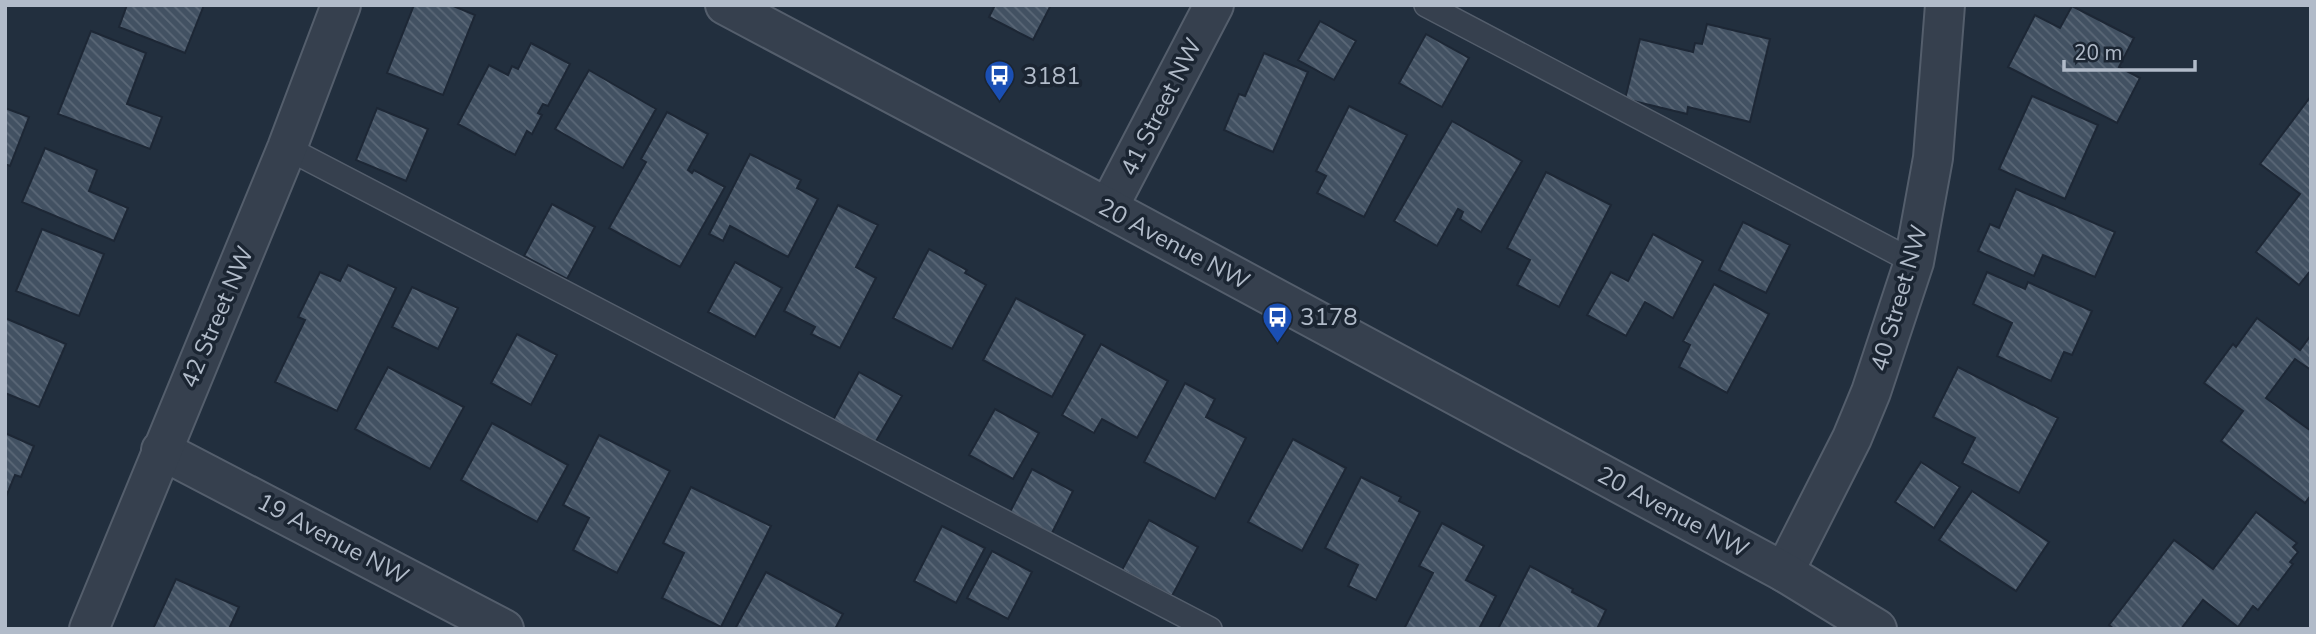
<svg xmlns="http://www.w3.org/2000/svg" width="2316" height="634" font-family="'Nunito Sans',sans-serif">
	<style>
		.building { fill: url(#building-back-hatch); stroke: #1d2735; stroke-width: 2 }
		.lines { fill: none; stroke-linecap: round; stroke-linejoin: round }
		.service-casing { stroke: #545e6c; stroke-width: 26 }
		.minor-casing { stroke: #545e6c; stroke-width: 42 }
		.tertiary-casing { stroke: #545e6c; stroke-width: 42 }
		.service { stroke: #36404e; stroke-width: 23 }
		.minor { stroke: #36404e; stroke-width: 38 }
		.tertiary { stroke: #36404e; stroke-width: 38 }
		.labels { text-anchor: middle; dominant-baseline: central; stroke-width: 7; stroke-linejoin: round; paint-order: stroke }
		.poi-label { font-size: 24px; fill: #b1bbc9; stroke: #1b2532; text-anchor: start }
		.street-label { font-size: 24px; fill: #b1bbc9; stroke: #1b2532 }
	</style>
	<defs>
		<pattern id="building-back-hatch" width="6" height="6" patternUnits="userSpaceOnUse" patternTransform="scale(1.75)"><rect width="6" height="6" fill="#425162"/><path d="M-1 5l2 2M0 0l6 6M5-1l2 2" fill="none" stroke="#5b6877"/></pattern>
	</defs>
	<rect width="100%" height="100%" fill="#222f3e"/>
	<g class="building">
		<path d="M127 5H204L185 53 119 27Z"/>
		<path d="M414 5H451L475 15 443 95 387 73Z"/>
		<path d="M995 5H1051L1033 40 989 17Z"/>
		<path d="M2072 6 2134 38 2119 67 2140 78 2117 123 2008 67 2035 15 2060 28Z"/>
		<path d="M1320 21 1356 41 1334 80 1298 60Z"/>
		<path d="M1707 24 1770 39 1750 122 1688 107 1687 114 1625 99 1640 39 1693 52 1695 43 1702 44Z"/>
		<path d="M91 31 146 53 127 104 162 117 150 149 58 114Z"/>
		<path d="M1426 34 1469 58 1442 107 1399 83Z"/>
		<path d="M531 43 570 64 548 106 543 104 538 113 542 115 532 134 527 131 515 155 458 124 489 65 508 75 512 66 518 69Z"/>
		<path d="M1264 53 1308 72 1273 152 1224 130 1239 94 1245 96Z"/>
		<path d="M589 70 656 109 623 168 555 129Z"/>
		<path d="M2032 96 2098 125 2065 199 1999 169Z"/>
		<path d="M2311 96V270L2299 285 2256 252 2300 194 2260 164Z"/>
		<path d="M1349 106 1407 135 1364 217 1317 193 1326 176 1316 171Z"/>
		<path d="M5 108 29 117 10 166 5 164Z"/>
		<path d="M377 108 428 129 406 181 356 160Z"/>
		<path d="M667 112 708 134 688 170 692 173 694 170 725 187 680 267 609 228 646 162 641 159Z"/>
		<path d="M1452 121 1522 161 1481 232 1460 219 1463 212 1458 209 1437 246 1394 221Z"/>
		<path d="M45 148 97 170 89 191 128 208 114 241 22 202Z"/>
		<path d="M750 154 801 180 797 188 818 199 788 257 730 226 723 241 709 234Z"/>
		<path d="M1546 172 1611 205 1559 307 1517 285 1530 260 1507 248Z"/>
		<path d="M2016 189 2115 232 2095 277 2043 255 2034 276 1978 251 1990 224 1999 228Z"/>
		<path d="M552 204 595 227 567 279 524 256Z"/>
		<path d="M838 205 878 225 856 267 876 278 840 348 811 334 815 327 784 311Z"/>
		<path d="M1743 222 1790 245 1766 293 1719 270Z"/>
		<path d="M42 229 104 254 79 316 16 291Z"/>
		<path d="M1653 234 1703 261 1673 318 1645 302 1626 336 1587 315 1611 272 1628 281Z"/>
		<path d="M929 249 967 270 965 273 986 285 952 349 893 318Z"/>
		<path d="M735 262 782 288 755 337 708 312Z"/>
		<path d="M348 265 396 288 337 411 275 382 305 320 298 317 320 272 340 281Z"/>
		<path d="M1987 272 2025 289 2028 282 2092 311 2072 355 2064 352 2051 381 1997 356 2012 323 1973 304Z"/>
		<path d="M1714 284 1769 314 1727 393 1679 367 1690 345 1683 341Z"/>
		<path d="M412 287 458 308 438 349 392 327Z"/>
		<path d="M1016 298 1085 335 1052 397 983 360Z"/>
		<path d="M5 318 66 344 39 407 5 393Z"/>
		<path d="M2257 318 2300 350 2311 335V370L2295 359 2266 398 2311 431V495L2305 503 2221 441 2243 411 2204 383 2233 344 2236 347Z"/>
		<path d="M517 334 557 355 531 405 491 383Z"/>
		<path d="M1101 344 1168 381 1137 438 1102 419 1094 433 1062 415Z"/>
		<path d="M388 367 464 407 430 469 355 429Z"/>
		<path d="M1958 367 2058 418 2019 493 1962 463 1975 438 1933 417Z"/>
		<path d="M859 372 902 396 875 443 833 420Z"/>
		<path d="M1185 383 1215 399 1206 417 1246 438 1215 499 1144 462Z"/>
		<path d="M995 409 1039 433 1013 479 969 455Z"/>
		<path d="M492 423 568 465 537 522 461 480Z"/>
		<path d="M5 433 34 446 21 477 15 475 5 499Z"/>
		<path d="M599 435 670 471 617 573 573 550 589 518 563 505Z"/>
		<path d="M1293 439 1346 468 1302 551 1248 522Z"/>
		<path d="M1921 462 1960 487 1934 528 1895 502Z"/>
		<path d="M1032 469 1073 491 1051 535 1009 514Z"/>
		<path d="M1361 477 1401 497 1399 501 1420 512 1376 600 1348 586 1358 565 1325 548Z"/>
		<path d="M691 487 771 526 721 627 662 598 684 553 663 543Z"/>
		<path d="M1972 491 2049 542 2016 591 1939 540Z"/>
		<path d="M2256 512 2297 543 2293 547 2298 552 2290 562 2293 564 2258 610 2253 606 2238 627 2203 600 2181 629H2114L2109 625 2174 540 2213 569Z"/>
		<path d="M1149 520 1198 547 1172 596 1122 570Z"/>
		<path d="M1442 523 1484 546 1466 580 1496 596 1479 629H1404L1433 573 1419 566Z"/>
		<path d="M942 526 985 548 956 603 914 581Z"/>
		<path d="M992 551 1032 572 1008 619 967 598Z"/>
		<path d="M1530 566 1573 589 1572 592 1606 610 1597 629H1498Z"/>
		<path d="M766 572 843 614 835 629H735Z"/>
		<path d="M176 579 239 607 229 629H153Z"/>
	</g>
	<g class="lines">
		<defs>
			<g id="service">
				<path d="M1426 5 1914 262"/>
				<path d="M287 148 1210 629"/>
			</g>
			<g id="minor">
				<path d="M1108 208 1214 5"/>
				<path d="M161 450 504 629"/>
				<path d="M1784 572 1852 438 1871 392 1914 262 1933 158 1945 5"/>
				<path d="M89 629 287 148 341 5"/>
			</g>
			<path id="tertiary" d="M725 5 1108 208 1784 572 1877 629"/>
		</defs>
		<use href="#service" class="service-casing"/>
		<use href="#minor" class="minor-casing"/>
		<use href="#tertiary" class="tertiary-casing"/>
		<use href="#service" class="service"/>
		<use href="#minor" class="minor"/>
		<use href="#tertiary" class="tertiary"/>
	</g>
	<defs>
		<symbol id="bus-pin" viewBox="-11 -11 22 30"><path d="M0 17L-7.5 6A9.5 9.5 0 1 1 7.5 6Z" fill="#1a4fb4" stroke="#1b2532"/><path d="M-5-6H5V4H4V6H2V4H-2V6H-4V4H-5ZM-3.5-4V0h7V-4ZM-3.5 1.2v1.5H-2V1.2ZM2 1.2v1.5H3.5V1.2Z" fill="#fff"/></symbol>
	</defs>
	<g fill-rule="evenodd">
		<use href="#bus-pin" x="982" y="58" width="35" height="47"/>
		<use href="#bus-pin" x="1260" y="300" width="35" height="47"/>
	</g>
	<g class="labels">
		<g class="poi-label">
			<text x="1023" y="76">3181</text>
			<text x="1300" y="317">3178</text>
		</g>
		<g class="street-label">
			<text transform="translate(1161 107) rotate(-63)">41 Street NW</text>
			<text transform="translate(1174 244) rotate(28)">20 Avenue NW</text>
			<text transform="translate(1899 298) rotate(-74)">40 Street NW</text>
			<text transform="translate(217 317) rotate(-67)">42 Street NW</text>
			<text transform="translate(1673 512) rotate(28)">20 Avenue NW</text>
			<text transform="translate(333 539) rotate(28)">19 Avenue NW</text>
		</g>
	</g>
	<rect width="2316" height="634" fill="none" stroke="#b1bbc9" stroke-width="14"/>
	<path d="M2064 60v10h131v-10" fill="none" stroke="#b1bbc9" stroke-width="3.5"/>
	<text x="2074" y="60" font-size="21" fill="#b1bbc9" stroke="#1b2532" stroke-width="5" paint-order="stroke">20 m</text>
</svg>
